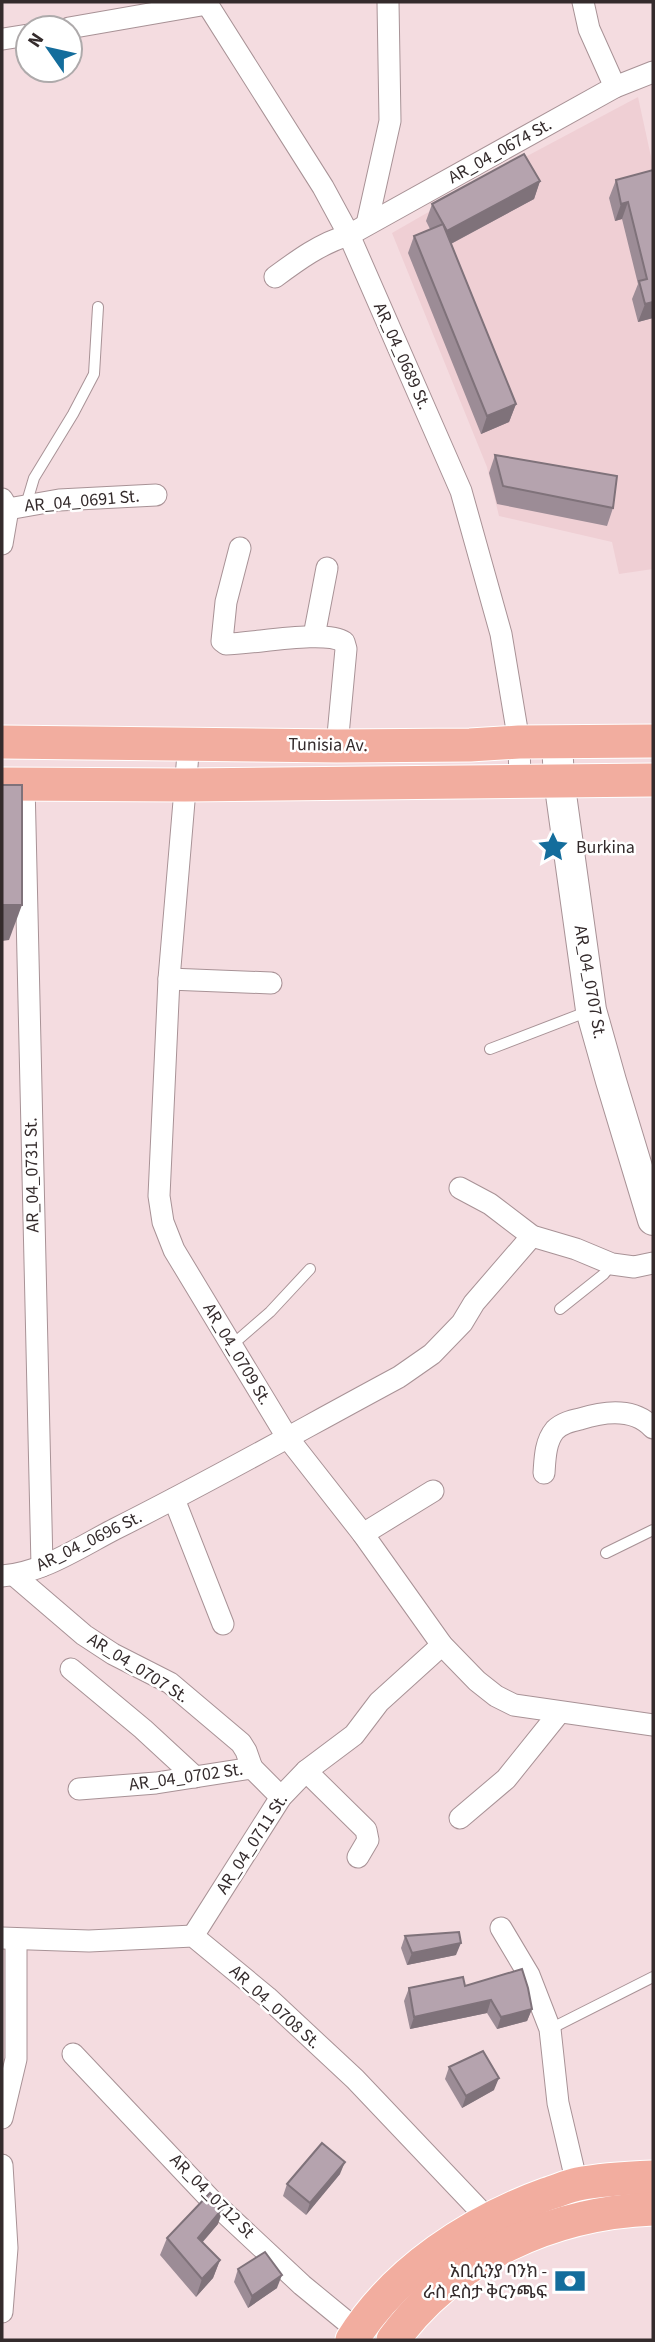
<svg xmlns="http://www.w3.org/2000/svg" width="655" height="2342" font-family="'Source Sans 3','Noto Sans Ethiopic',sans-serif">
	<style>
		.built { fill: #efcfd4 }
		.lines { fill: none; stroke-linecap: round; stroke-linejoin: round }
		.lane-casing { stroke: #a89296; stroke-width: 12 }
		.street-casing { stroke: #a89296; stroke-width: 23 }
		.secondary-casing { stroke: #a89296; stroke-width: 32 }
		.primary-casing { stroke: #fff; stroke-width: 35 }
		.lane { stroke: #fff; stroke-width: 10 }
		.street { stroke: #fff; stroke-width: 21 }
		.secondary { stroke: #fff; stroke-width: 30 }
		.primary { stroke: #f2ad9f; stroke-width: 33 }
		.wall { fill: #9c8c96 }
		.shaded-wall { fill: #7f727a }
		.building { fill: #b5a3ae; stroke: #7f727a; stroke-width: 2 }
		.labels { text-anchor: middle; dominant-baseline: central; stroke-width: 5; stroke-linejoin: round; paint-order: stroke }
		.street-label { font-size: 18px; fill: #342b2c; stroke: #fff }
		.poi-label { font-size: 18px; fill: #342b2c; stroke: #fff; text-anchor: start }
	</style>
	<rect width="100%" height="100%" fill="#f4dce0"/>
	<path class="built" d="M638 97 653 166V569L619 574 612 542 499 516 487 467 392 233 514 163Z"/>
	<g class="lines">
		<defs>
			<g id="lane">
				<path d="M26 505 34 478 73 414 94 374 98 307"/>
				<path d="M490 1049 589 1011"/>
				<path d="M560 1309 604 1274 612 1264"/>
				<path d="M232 1345 270 1312 310 1269"/>
				<path d="M606 1553 653 1530"/>
				<path d="M550 2029 653 1977"/>
			</g>
			<g id="street">
				<path d="M206 2 323 187 349 235 461 491 501 634 519 742 520 781"/>
				<path d="M583 2 589 29 615 87"/>
				<path d="M69 28 207 4"/>
				<path d="M3 39 28 35"/>
				<path d="M367 224 390 121 388 2"/>
				<path d="M275 277C298 260 321 243 349 235L615 87 653 72"/>
				<path d="M8 509 59 500 156 495"/>
				<path d="M2 544 8 509 2 499"/>
				<path d="M240 548 226 602 222 641 226 644C253 644 325 629 344 642L346 649 337 746"/>
				<path d="M314 636 327 568"/>
				<path d="M189 742 169 979 159 1196 163 1222 174 1250 287 1437 363 1534 442 1645 477 1681 496 1696 514 1705 653 1725"/>
				<path d="M24 783 42 1566"/>
				<path d="M169 979 271 983"/>
				<path d="M460 1188 490 1204 532 1236 576 1249 612 1264 634 1267 653 1263"/>
				<path d="M544 1473C545 1459 545 1442 555 1430 562 1423 571 1421 580 1419 605 1411 634 1407 653 1428"/>
				<path d="M174 1499 223 1624"/>
				<path d="M363 1534 433 1491"/>
				<path d="M14 1575 84 1635 113 1654 170 1683 241 1743 246 1751 252 1768"/>
				<path d="M2 1576C42 1573 80 1547 115 1529 211 1481 304 1428 399 1377L432 1354 462 1323 474 1303 532 1236"/>
				<path d="M71 1669 143 1729 195 1777"/>
				<path d="M306 1771 366 1830 368 1840 358 1857"/>
				<path d="M79 1789 156 1783 252 1768 281 1797"/>
				<path d="M460 1818 506 1779 559 1713"/>
				<path d="M501 1928 529 1975 550 2029 558 2103 577 2184"/>
				<path d="M193 1936 281 1797 306 1771 354 1735 379 1702 442 1645"/>
				<path d="M2 1938 89 1941 193 1936 267 1997 355 2079 488 2219"/>
				<path d="M73 2054 212 2201 302 2285 358 2331"/>
				<path d="M2 2118 16 2059V1939"/>
				<path d="M2 2165 7 2248 2 2312"/>
			</g>
			<path id="secondary" d="M557 742 559 780 591 1010 611 1081 653 1220"/>
			<g id="primary">
				<path d="M2 742 337 746 470 745 519 742 653 741"/>
				<path d="M2 784 185 785 653 780"/>
				<path d="M352 2340C395 2271 472 2221 547 2194 557 2191 568 2186 578 2184 603 2179 628 2178 653 2177"/>
				<path d="M393 2340C454 2257 551 2213 653 2209"/>
			</g>
		</defs>
		<use href="#lane" class="lane-casing"/>
		<use href="#street" class="street-casing"/>
		<use href="#secondary" class="secondary-casing"/>
		<use href="#primary" class="primary-casing"/>
		<use href="#lane" class="lane"/>
		<use href="#street" class="street"/>
		<use href="#secondary" class="secondary"/>
		<use href="#primary" class="primary"/>
	</g>
	<g class="wall">
		<path d="M653 170V318L638 322 632 299 638 284 622 219 615 221 609 198 616 180Z"/>
		<path d="M540 181 534 199 451 244 516 404 509 422 481 434 408 253 414 236 430 229 426 221 432 204Z"/>
		<path d="M495 455 613 508 607 526 497 504 489 473Z"/>
		<path d="M405 1936 456 1955 407 1965 401 1948Z"/>
		<path d="M465 1986 532 2009 527 2021 497 2029 487 2013 410 2029 404 2001 409 1988Z"/>
		<path d="M449 2067 494 2090 462 2108 445 2079Z"/>
		<path d="M340 2174 306 2215 283 2196 287 2184Z"/>
		<path d="M218 2224 202 2243 220 2260 213 2278 196 2297 160 2255 167 2238Z"/>
		<path d="M238 2269 277 2288 248 2308 234 2282Z"/>
	</g>
	<g class="shaded-wall">
		<path d="M540 181 534 199 441 249 447 231Z"/>
		<path d="M628 202 622 219 615 221 621 204Z"/>
		<path d="M653 302V318L638 322 645 304Z"/>
		<path d="M516 404 509 422 481 434 487 416Z"/>
		<path d="M2 905H22L9 940 2 941Z"/>
		<path d="M461 1943 456 1955 407 1965 412 1953Z"/>
		<path d="M491 2000 487 2013 410 2029 414 2017Z"/>
		<path d="M532 2009 527 2021 497 2029 501 2017Z"/>
		<path d="M499 2078 494 2090 462 2108 466 2096Z"/>
		<path d="M345 2162 340 2174 306 2215 310 2203Z"/>
		<path d="M224 2207 218 2224 191 2255 198 2238Z"/>
		<path d="M220 2260 213 2278 196 2297 202 2279Z"/>
		<path d="M282 2275 277 2288 248 2308 252 2296Z"/>
	</g>
	<g class="building">
		<path d="M524 154 540 181 447 231 432 204Z"/>
		<path d="M653 170V302L645 304 639 281 647 279 628 202 621 204 616 180Z"/>
		<path d="M443 224 516 404 487 416 414 236Z"/>
		<path d="M495 455 617 476 613 508 503 486Z"/>
		<rect x="2" y="785" width="20" height="120"/>
		<path d="M459 1932 461 1943 412 1953 405 1936Z"/>
		<path d="M522 1969 528 1988 532 2009 501 2017 491 2000 414 2017 409 1988 463 1977 465 1986Z"/>
		<path d="M483 2051 499 2078 466 2096 449 2067Z"/>
		<path d="M322 2143 345 2162 310 2203 287 2184Z"/>
		<path d="M210 2193 224 2207 198 2238 220 2260 202 2279 167 2238Z"/>
		<path d="M265 2252 282 2275 252 2296 238 2269Z"/>
	</g>
	<defs>
		<symbol id="sight-bare" viewBox="-9 -9 18 18"><path d="M0-6L1.8-2.2L6-1.7L2.9 1.2L3.7 5.4L0 3.3L-3.7 5.4L-2.9 1.2L-6-1.7L-1.8-2.2Z" fill="#146d9c" stroke="#fff" stroke-width="2.5" paint-order="stroke"/></symbol>
		<symbol id="bank-bare" viewBox="-9 -9 18 18"><path d="M-6-4H6V4H-6ZM0-2.3a2.3 2.3 0 1 0 0 4.6a2.3 2.3 0 1 0 0-4.6Z" fill="#146d9c" stroke="#fff" stroke-width="2.5" paint-order="stroke"/></symbol>
	</defs>
	<g fill-rule="evenodd">
		<use href="#sight-bare" x="531" y="825" width="44" height="44"/>
		<use href="#bank-bare" x="548" y="2259" width="44" height="44"/>
	</g>
	<g class="labels">
		<g class="street-label">
			<text transform="translate(500 151) rotate(-29)">AR_04_0674 St.</text>
			<text transform="translate(402 356) rotate(66)">AR_04_0689 St.</text>
			<text transform="translate(82 501) rotate(-5)">AR_04_0691 St.</text>
			<text transform="translate(328 745) rotate(1)">Tunisia Av.</text>
			<text transform="translate(590 982) rotate(80)">AR_04_0707 St.</text>
			<text transform="translate(32 1175) rotate(-91)">AR_04_0731 St.</text>
			<text transform="translate(237 1354) rotate(59)">AR_04_0709 St.</text>
			<text transform="translate(89 1541) rotate(-26)">AR_04_0696 St.</text>
			<text transform="translate(138 1668) rotate(32)">AR_04_0707 St.</text>
			<text transform="translate(186 1777) rotate(-8)">AR_04_0702 St.</text>
			<text transform="translate(252 1844) rotate(-57)">AR_04_0711 St.</text>
			<text transform="translate(275 2007) rotate(42)">AR_04_0708 St.</text>
			<text transform="translate(212 2196) rotate(45)">AR_04_0712 St</text>
		</g>
		<g class="poi-label">
			<text x="576" y="847">Burkina</text>
			<text x="547" y="2271" text-anchor="end">አቢሲንያ ባንክ -<tspan x="547" dy="21">ራስ ደስታ ቅርንጫፍ</tspan></text>
		</g>
	</g>
	<rect width="655" height="2342" fill="none" stroke="#342b2c" stroke-width="7"/>
	<g transform="translate(49 49) rotate(304)"><circle r="33" fill="#ffffff" stroke="#aeaaab" stroke-width="2"/>
	<path d="M0-5L12 26L0 18L-12 26Z" fill="#146d9c"/>
	<text y="-10" font-size="19" font-weight="bold" text-anchor="middle" fill="#342b2c">N</text>
	</g>
</svg>
